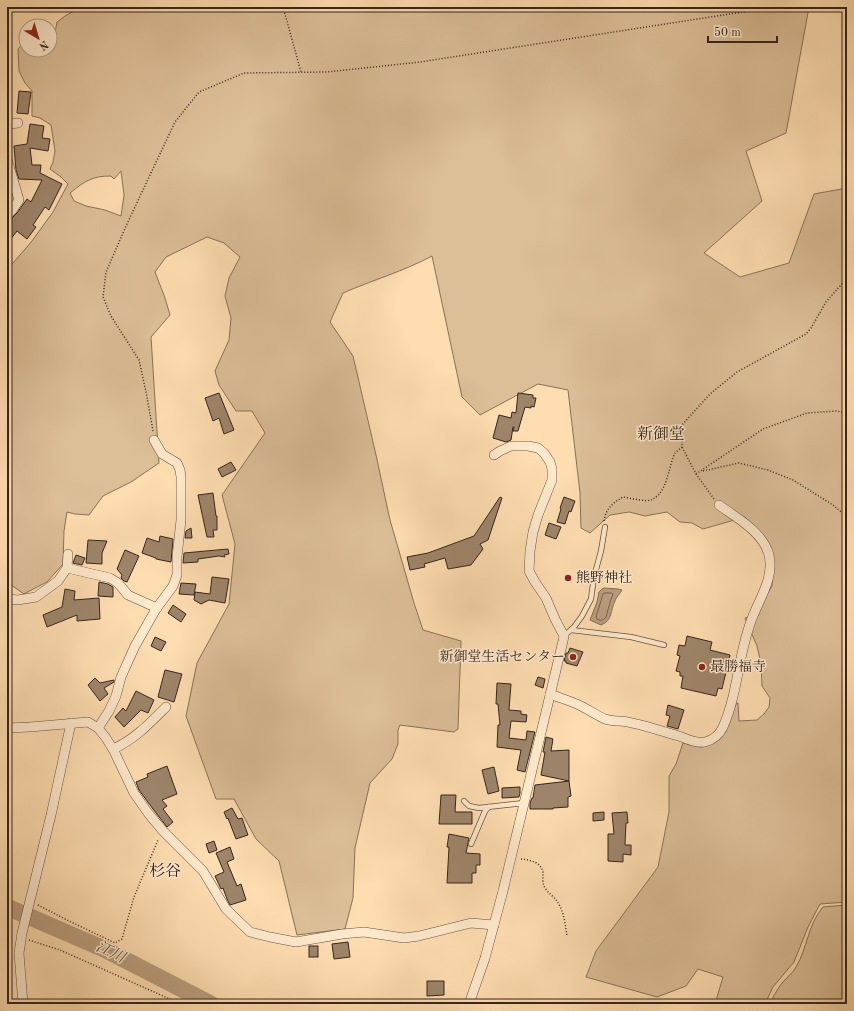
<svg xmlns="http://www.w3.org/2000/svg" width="854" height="1011" font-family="'Old Standard TT','Noto Serif JP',serif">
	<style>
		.green { fill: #dcbe97; stroke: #89725a; fill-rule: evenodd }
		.water { fill: #ba9e7e; stroke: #856e58 }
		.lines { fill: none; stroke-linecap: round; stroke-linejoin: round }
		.shore { stroke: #78624e; stroke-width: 1 }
		.river { stroke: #ba9e7e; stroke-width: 17 }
		.building { fill: #9e856a; stroke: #36251e }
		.service-casing { stroke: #685342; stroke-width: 6 }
		.minor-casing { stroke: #685342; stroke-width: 10 }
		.path { stroke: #36251e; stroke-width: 1.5; stroke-dasharray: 1 2; stroke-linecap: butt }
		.service { stroke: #fee9cc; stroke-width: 4.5 }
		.minor { stroke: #fee9cc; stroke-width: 9 }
		.poi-dot { fill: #8f2418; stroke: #fee9cc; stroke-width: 1.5 }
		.labels { text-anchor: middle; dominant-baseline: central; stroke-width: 3; stroke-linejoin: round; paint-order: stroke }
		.poi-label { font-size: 14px; fill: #36251e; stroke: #fee9cc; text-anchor: start }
		.water-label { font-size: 15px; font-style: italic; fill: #5e493b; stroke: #fee9cc }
		.quarter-label { font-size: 16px; fill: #36251e; stroke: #fee9cc }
	</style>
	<rect width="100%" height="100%" fill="#feddb0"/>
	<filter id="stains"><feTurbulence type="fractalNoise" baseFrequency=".005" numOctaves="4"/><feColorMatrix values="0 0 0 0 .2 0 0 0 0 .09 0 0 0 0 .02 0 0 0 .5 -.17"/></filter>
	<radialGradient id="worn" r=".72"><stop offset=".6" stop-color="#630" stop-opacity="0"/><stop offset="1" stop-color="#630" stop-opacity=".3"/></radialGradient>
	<g class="green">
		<path d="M79 7H809L786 133 746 151 762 201 704 253 740 277 789 263 814 194 847 188V902L820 904 808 927 794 962 773 987 765 1004H715L723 977 698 969 686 986 657 997 586 977 596 951 658 867 669 812V776L676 764 683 743 706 746 736 704 738 703 739 721 757 720 764 714 769 707 770 698 762 686 761 664 757 646 745 618 755 615 772 586 773 567 766 542 745 517 703 529 692 523 680 522 667 512 645 516 629 512 610 515 590 533 581 528 580 493 568 390 538 384 480 415 462 397 432 256C404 271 373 280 343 293L330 322 353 356 376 455 390 520 414 603 423 630 461 641 458 729 454 732 400 725 398 730V744L392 759 370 783 355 848 353 898 345 929 297 935 279 861 256 839 234 799H216L186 716 197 663 229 604 235 544 222 495 265 433 252 411H236L219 385 215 371 229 340 231 318 225 296 229 278 240 257 224 243 207 237 166 257 155 272 165 298 170 315 151 337 159 463 131 482 103 496 89 515 75 514 67 512 64 531 63 564 47 582 37 587 24 594 7 582V270L32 241 53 212 68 184 61 177 50 169 53 162 55 151 51 125 40 118 32 116V91L25 83 19 71 18 49 26 40V50H50V35L55 33 57 22 65 16 78 9ZM121 171 124 195 121 216 105 210 86 206 74 201 70 193C85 181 92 176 111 176L114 179Z"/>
		<path d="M847 905V1004H769C773 997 777 990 782 983 787 977 793 973 796 967 808 947 807 926 823 907Z"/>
	</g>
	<path class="water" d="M604 588 618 589 622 590C620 594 616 597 615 601 610 611 613 620 601 625L590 620 597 602 599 592 602 589Z"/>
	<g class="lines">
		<path class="shore" d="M605 593H612L613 595 611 599 606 617C603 621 600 621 597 619L596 617 603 594Z"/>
		<path class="river" d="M7 907 104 949 211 1004"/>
	</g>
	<g class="building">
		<path d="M19 91 31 92 28 114 17 113Z"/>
		<path d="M30 124 44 126 42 138 50 139 48 151 30 148 32 165H41L40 173 62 184 49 210 45 207 33 225 36 227 27 239 17 231 7 244V221L11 219 17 213 27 199 31 202 42 180 19 179 16 170 14 146 27 144Z"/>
		<path d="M219 393 234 430 224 434 219 418 213 421 205 398Z"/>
		<path d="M518 393 533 395V398H536L534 407 531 406V408L525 407 518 431H513L514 427H513L511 440 506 442 493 438 499 415 511 418 512 412 516 413Z"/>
		<path d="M231 462 236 470 222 477 218 469Z"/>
		<path d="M213 493 216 516H217V530H213L214 537H207L198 495Z"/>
		<path d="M500 497 502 498 488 540 480 544 483 549 471 565 448 569 445 558 424 564 425 567 410 570 407 557 428 553 474 536Z"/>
		<path d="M564 497 575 501 571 512 569 511 565 524 557 522 561 509 560 508Z"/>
		<path d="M549 523 561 527 556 539 545 535Z"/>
		<path d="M191 528 192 538H185L186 531Z"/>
		<path d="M160 536 173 539 171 562 156 559V558L142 553 147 538 159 542Z"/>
		<path d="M88 540 107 541 102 553V564L86 563Z"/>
		<path d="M228 549 229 554 224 555 225 557 219 556 198 559V562L183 563 184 553Z"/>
		<path d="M125 550 139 556 127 582 124 581 121 578 122 575 117 569Z"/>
		<path d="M76 555 85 558 82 565 73 563Z"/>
		<path d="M212 577 229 579 225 603 209 600 201 604 194 600 195 592 210 594Z"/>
		<path d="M99 582 108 584 113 587V597L98 596Z"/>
		<path d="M181 583 196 584 194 595 179 594Z"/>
		<path d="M65 589 75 591 74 600 99 598 100 619 77 621V615L47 627 43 615 62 607Z"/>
		<path d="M173 605 186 614 181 622 168 613Z"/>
		<path d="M687 636 712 642 710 650 730 655 722 689 718 688 716 696 681 688 683 676H680V672L676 671 680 656 677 655 679 645 685 646Z"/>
		<path d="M155 637 166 642 161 651 151 646Z"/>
		<path d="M570 648 583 652 577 666 566 663V661H564L566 653H568Z"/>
		<path d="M165 670 182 674 174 702 158 697Z"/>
		<path d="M538 677 545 679 543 688 535 685Z"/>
		<path d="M95 678 100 683 114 680V682L104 688 108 694 100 701 88 685Z"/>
		<path d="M497 683 511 684 509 710 521 711V714L527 715 526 722 511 721 509 738 526 740 527 731 535 732 525 772 517 770 521 750 497 747 498 725H500L498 704H496Z"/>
		<path d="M136 691 154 700 148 713 141 710 124 727 115 717 123 708 126 711Z"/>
		<path d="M668 705 684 710 678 729 667 726 670 716 666 715Z"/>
		<path d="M546 737 553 739 551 751 569 750V781L541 775 545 752H543Z"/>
		<path d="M167 766 177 794 162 800 167 806 163 809 173 822 167 827 153 809 139 790 136 782 148 777 147 774Z"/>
		<path d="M494 767 499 791 488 794 482 770Z"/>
		<path d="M569 781 571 796 568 797V807L553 808V809H530V803L532 798H533L535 785Z"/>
		<path d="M520 787V793L519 797 502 798V788Z"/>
		<path d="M441 795H456L455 812H472V824H439Z"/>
		<path d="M232 808 238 819 242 818 248 835 236 839 228 818 227 819 224 812Z"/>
		<path d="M604 812V820L593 821V813Z"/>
		<path d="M627 812 628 823H626L625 845H631V855L623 854V862L608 861V834H614L612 813Z"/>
		<path d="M449 834 469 838 466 853 480 854V865H476V873H472V883H447L449 847H447Z"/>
		<path d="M214 841 217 850 209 853 206 844Z"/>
		<path d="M230 847 234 859 227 862 237 886 241 884 246 900 230 905 227 899 223 888 221 889 215 876 224 872 216 853Z"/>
		<path d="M348 942 350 957 334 959 332 944Z"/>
		<rect x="309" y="946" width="9" height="11"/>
		<path d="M427 981H444V995L427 996Z"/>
	</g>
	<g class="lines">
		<defs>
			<g id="service">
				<path d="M571 630 631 637 664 645"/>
				<path d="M564 636 574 627 582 616 591 599 594 577 601 551 605 527"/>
				<path d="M464 801 469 806 479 808 524 803"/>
				<path d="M471 844 485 811 489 807"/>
			</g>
			<g id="minor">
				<path d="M7 127 10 124 18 123"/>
				<path d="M7 159 19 200 13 209 7 215"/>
				<path d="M67 568 110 578 118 583 128 595 157 608"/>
				<path d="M7 599 18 600 36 597 58 581 67 568 68 554"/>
				<path d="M550 694C560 698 571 701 581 706 589 710 596 715 605 719 613 722 623 720 632 723 648 726 663 732 679 736 686 739 697 744 705 742 713 740 720 734 723 727 739 691 738 651 753 616 761 596 774 577 769 555 763 532 737 518 719 505"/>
				<path d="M7 728 30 727 88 722 98 728 106 738 114 751 134 793 148 813 163 831 203 871 226 909 250 932 270 937 296 942 342 934 364 932 404 938 419 936 471 923 494 925"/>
				<path d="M98 728 109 711 116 696 121 677 135 646 156 609 173 586 177 575V557L181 520V477L180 470 177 463 162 454 154 440"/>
				<path d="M113 749C134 740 150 723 166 707"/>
				<path d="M23 1004 19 953 22 933 51 815 71 723"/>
				<path d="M469 1004 485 958 503 891 563 641 564 636 555 619 546 598 535 582 529 571 530 551 533 532 538 515 552 480V469L550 462 544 453 538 448 528 446H511L500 451 494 455"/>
			</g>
		</defs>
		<use href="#service" class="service-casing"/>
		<use href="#minor" class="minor-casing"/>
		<g class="path">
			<path d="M283 7 301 72"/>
			<path d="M153 431 146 392 139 360 111 316 103 297 106 272 126 226 175 122 199 92 244 73 327 72 420 62 775 7"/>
			<path d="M703 471 739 463 768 470 793 480 833 505 847 517"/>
			<path d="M696 474 763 429 807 413 836 411 847 413"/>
			<path d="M714 499 696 474 682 447V425L710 394 737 372 806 334 811 328 826 302 847 278"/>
			<path d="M604 521C606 508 613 503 623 497 630 498 646 502 651 500 668 493 668 467 675 453 677 451 680 449 682 447"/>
			<path d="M847 811 846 816 845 836 847 837"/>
			<path d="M521 859C530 860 542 862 543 873 543 878 542 883 545 888 548 893 553 896 556 900 564 910 565 924 567 936"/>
			<path d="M38 905 69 921 115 943 122 939 134 897 158 840"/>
			<path d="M29 940 60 950 181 1004"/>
		</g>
		<use href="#service" class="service"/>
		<use href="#minor" class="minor"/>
	</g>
	<g class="poi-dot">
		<circle cx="568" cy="578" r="4"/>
		<circle cx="573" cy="657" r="4"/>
		<circle cx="702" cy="667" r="4"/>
	</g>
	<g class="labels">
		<g class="poi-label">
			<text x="576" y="578">熊野神社</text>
			<text x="565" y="657" text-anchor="end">新御堂生活センター</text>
			<text x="710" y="667">最勝福寺</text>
		</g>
		<g class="water-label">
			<text transform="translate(110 953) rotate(26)">江川</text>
		</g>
		<g class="quarter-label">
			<text x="661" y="435">新御堂</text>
			<text x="165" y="872">杉谷</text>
		</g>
	</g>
	<rect width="854" height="1011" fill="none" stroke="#feddb0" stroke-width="24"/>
	<rect x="8" y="8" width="838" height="995" fill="none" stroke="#36251e" stroke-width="2"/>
	<rect x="12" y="12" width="830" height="987" fill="none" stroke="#36251e"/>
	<g transform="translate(38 38) rotate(142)"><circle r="19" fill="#fee9cc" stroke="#ae9b86"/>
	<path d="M0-3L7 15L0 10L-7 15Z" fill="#8f2418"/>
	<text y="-6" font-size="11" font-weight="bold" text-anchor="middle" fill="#36251e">N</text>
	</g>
	<path d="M708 36v6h69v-6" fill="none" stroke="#36251e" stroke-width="2"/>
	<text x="714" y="36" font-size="12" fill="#36251e" stroke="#fee9cc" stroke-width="3" paint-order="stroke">50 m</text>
	<rect width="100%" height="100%" filter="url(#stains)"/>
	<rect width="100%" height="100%" fill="url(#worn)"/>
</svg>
